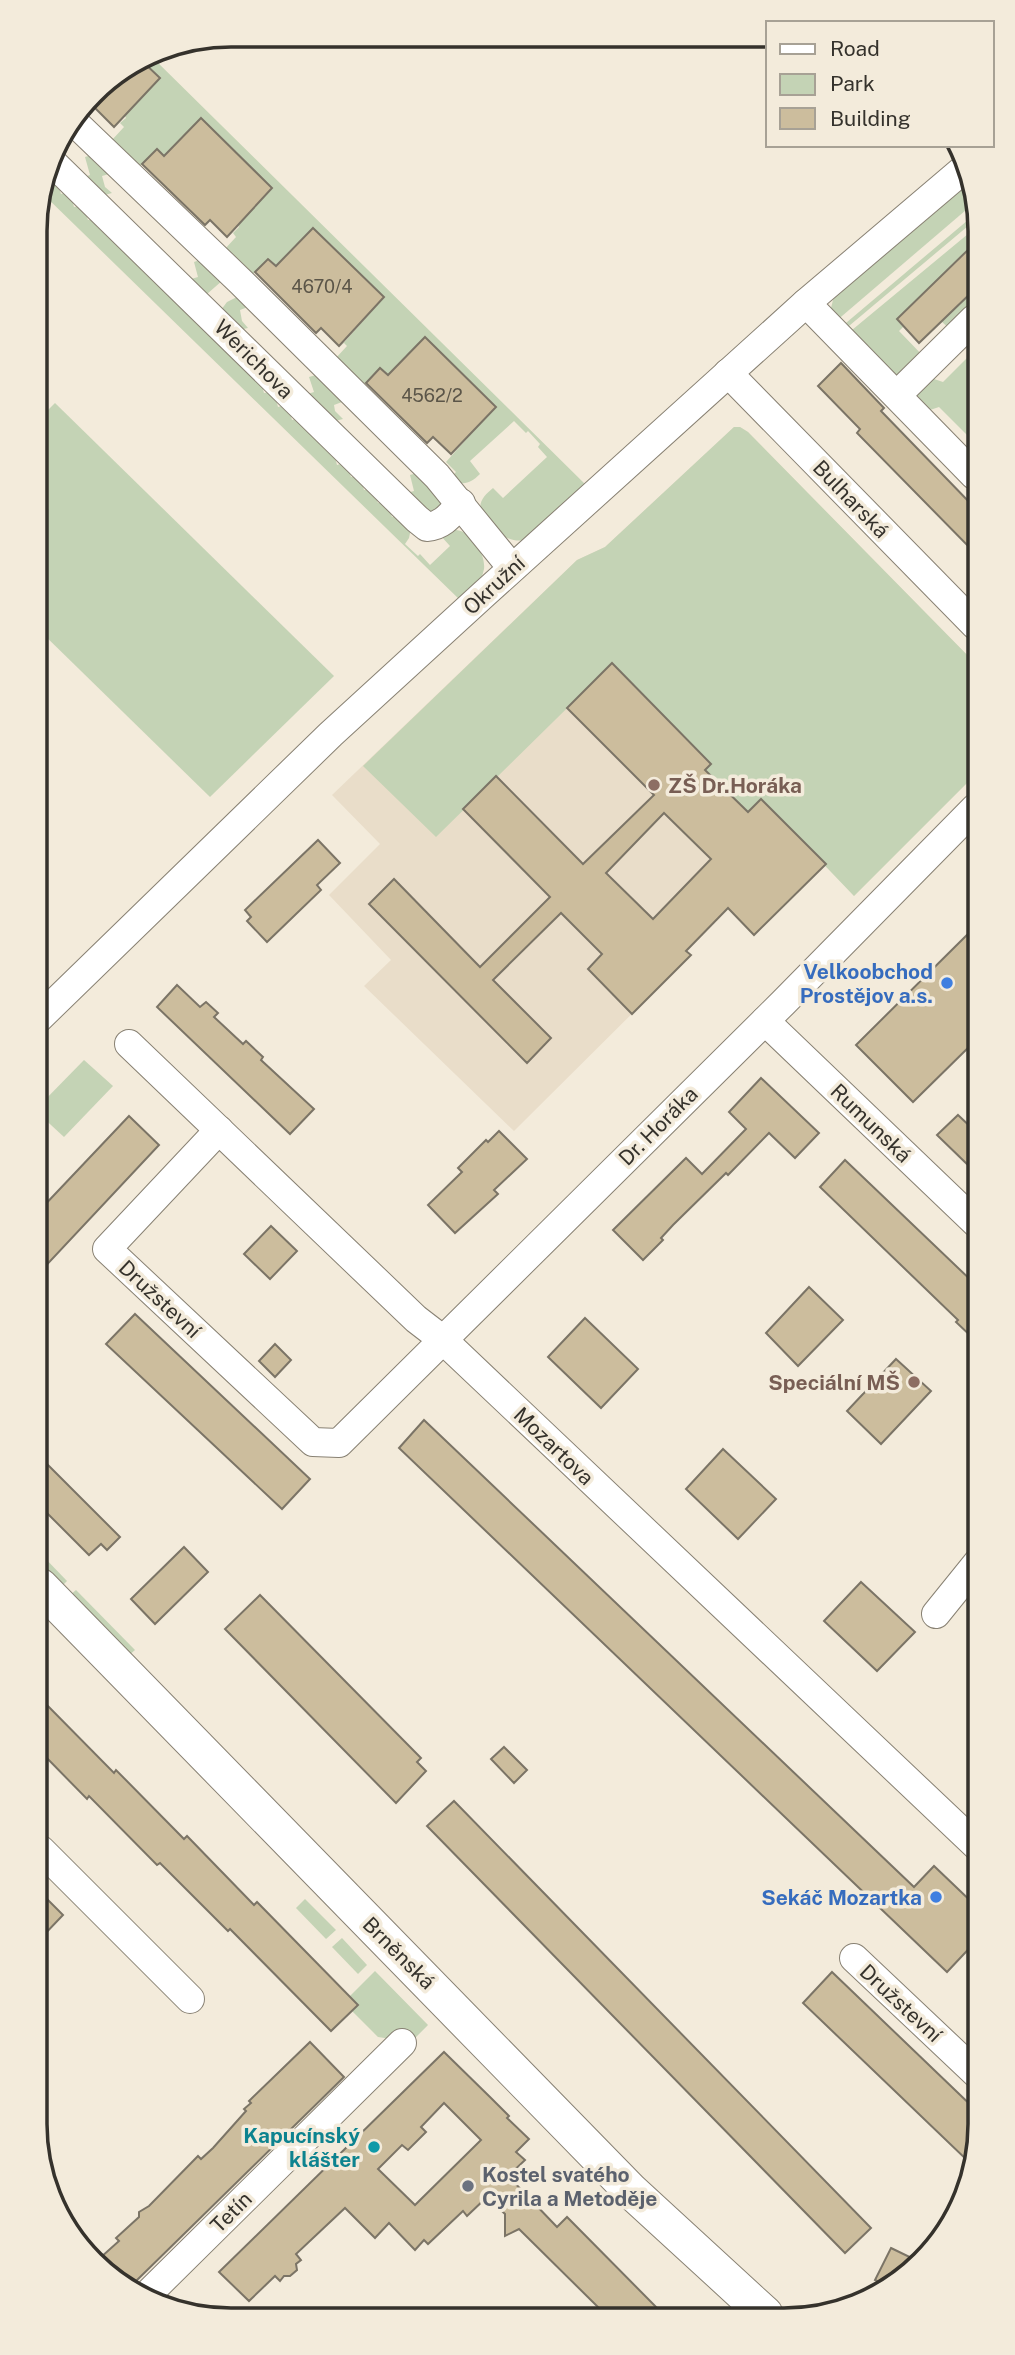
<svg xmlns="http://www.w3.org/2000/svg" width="1015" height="2355" font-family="'Public Sans',sans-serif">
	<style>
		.education { fill: #e9ddc9 }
		.green { fill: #c4d3b5 }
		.building { fill: #ccbd9d; stroke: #7b7466; stroke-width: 2; fill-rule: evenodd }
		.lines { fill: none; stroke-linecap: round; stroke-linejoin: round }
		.minor-casing { stroke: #888173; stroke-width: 30 }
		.major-casing { stroke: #888173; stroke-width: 37 }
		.minor { stroke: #fff; stroke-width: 28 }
		.major { stroke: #fff; stroke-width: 35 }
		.education-dot { fill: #8d6e63; stroke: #f3ebdb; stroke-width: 2.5 }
		.shop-dot { fill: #3f7fe0; stroke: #f3ebdb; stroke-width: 2.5 }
		.culture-dot { fill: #0f9aa8; stroke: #f3ebdb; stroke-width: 2.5 }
		.worship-dot { fill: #6b7280; stroke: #f3ebdb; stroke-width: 2.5 }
		.labels { text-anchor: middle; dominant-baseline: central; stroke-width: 7; stroke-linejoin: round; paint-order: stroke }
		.number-label { font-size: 18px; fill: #5b5548 }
		.street-label { font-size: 21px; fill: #35322c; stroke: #f3ebdb }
		.education-label { font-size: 21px; font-weight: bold; fill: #785e54; stroke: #f3ebdb; text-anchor: start }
		.shop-label { font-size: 21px; font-weight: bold; fill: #366cbe; stroke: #f3ebdb; text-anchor: end }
		.culture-label { font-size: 21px; font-weight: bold; fill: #0d838f; stroke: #f3ebdb; text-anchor: end }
		.worship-label { font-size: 21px; font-weight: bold; fill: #5b616d; stroke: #f3ebdb; text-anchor: start }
		.rim { fill: none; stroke: #35322c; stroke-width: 3.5 }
	</style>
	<rect width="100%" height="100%" fill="#f3ebdb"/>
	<path class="education" d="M734 427H740L748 432 975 663V775L854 896 826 865 754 935 728 909 686 950 691 955 514 1131 364 986 391 960 329 895 380 844 332 795 577 560 605 547Z"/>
	<g class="green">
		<path d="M149 54 587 486C575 497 536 537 524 540 508 544 485 526 481 511 478 501 486 494 493 488L503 498 547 457 538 447 540 444 528 431 526 433 514 421 470 461 480 474C470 484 463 486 449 479L456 472 446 462 496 406 425 338 388 375 380 368 363 386 335 359 347 346 344 343 340 347 384 297 313 228 276 266 268 259 251 276 224 250 236 237 233 233 239 227 238 225 272 188 202 119 164 156 157 149 139 167 112 140 124 127 120 123 126 118 125 116 159 79 141 60Z"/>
		<path d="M98 153 116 172 102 176 105 187 112 193 97 197 76 180 90 175 85 157Z"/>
		<path d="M46 178 47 181 56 178 61 194 70 191 74 207 83 205 88 220 97 218 260 378 264 393 274 391 278 407 288 404 292 420 301 417 333 449 337 465 347 462 351 477 360 475 364 490 373 488 378 503 387 501 392 517 401 514 411 528 409 538 405 544 418 556 420 554 430 565 450 546 440 535C445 533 451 529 456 530 472 531 486 555 484 569 482 582 470 592 462 602L42 193Z"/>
		<path d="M972 179 973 204 835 322 831 308 834 296Z"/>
		<path d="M974 215V221L843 331 840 328Z"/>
		<path d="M974 229V244L897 319 904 326 899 331 925 358 902 375 896 376 846 335Z"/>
		<path d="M205 258 223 280 207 294 203 303 181 282 198 277 194 262Z"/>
		<path d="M974 290V310L952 331 941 321Z"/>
		<path d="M237 297 253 305 240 310 242 321 248 328 234 331 221 310 227 302Z"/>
		<path d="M974 351V442L939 407 921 413C913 398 917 391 925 376L943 382Z"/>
		<path d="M323 373 350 399 334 405 335 411 343 419 327 423 298 397 314 392 309 377Z"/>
		<path d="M55 403 334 676 210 797 37 628 36 422Z"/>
		<path d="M734 427H740L748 432 975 663V775L854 896 761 799 748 812 705 770 711 764 612 664 436 837 363 766 577 560 605 547Z"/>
		<path d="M424 471 443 505 432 515 399 495 414 491 410 475Z"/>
		<path d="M84 1060 113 1086 64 1137 38 1113V1107Z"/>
		<path d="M40 1553 67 1581 60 1588 40 1567Z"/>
		<path d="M76 1590 135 1650 128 1656 69 1596Z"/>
		<path d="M305 1899 336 1930 326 1939 296 1908Z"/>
		<path d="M342 1938 367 1965 358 1974 332 1947Z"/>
		<path d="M375 1971 428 2025 411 2042 378 2037 352 2011 358 2005 350 1996Z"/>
	</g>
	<g class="building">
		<path d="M141 60 160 78 114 127 88 101 102 84Z"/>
		<path d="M201 118 272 188 227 237 210 220 205 225 142 164 157 149 164 156Z"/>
		<path d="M313 228 384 297 339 346 321 328 316 333 255 272 268 259 276 266Z"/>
		<path d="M974 244V290L919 343 897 319Z"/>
		<path d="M425 337 496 407 451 454 433 437 427 443 366 383 380 368 388 375Z"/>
		<path d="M841 363 884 408 881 411 974 507 975 553 857 433 860 429 818 386Z"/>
		<path d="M612 663 711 764 705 770 748 812 761 799 826 864 754 935 728 908 686 951 691 955 632 1014 588 969 602 954 561 913 493 980 551 1038 527 1063 369 904 394 879 480 967 550 897 463 809 496 776 583 864 654 795 567 708ZM664 813 711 859 653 919 606 873Z"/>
		<path d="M318 840 340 863 317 885 321 890 267 942 247 921 251 917 245 910Z"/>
		<path d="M976 926V1040L913 1102 856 1045Z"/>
		<path d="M177 985 200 1007 206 1002 218 1013 214 1017 243 1044 246 1041 263 1057 261 1060 314 1109 290 1134 157 1007Z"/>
		<path d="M761 1078 819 1133 795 1158 769 1133 728 1175 726 1173 673 1225 661 1238 663 1240 643 1260 613 1230 686 1158 702 1174 746 1129 729 1112Z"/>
		<path d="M958 1115 976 1132V1157L968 1165 937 1135Z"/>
		<path d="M129 1116 159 1145 39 1273V1211Z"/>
		<path d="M499 1131 527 1159 494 1190 498 1194 455 1233 428 1205 462 1172 458 1168 486 1140 488 1142Z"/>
		<path d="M845 1160 977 1286V1342L956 1322 958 1320 820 1187Z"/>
		<path d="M271 1226 297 1251 270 1279 244 1254Z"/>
		<path d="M809 1287 843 1320 798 1366 766 1333Z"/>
		<path d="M135 1314 310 1479 282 1509 106 1344Z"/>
		<path d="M585 1318 638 1369 601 1408 548 1357Z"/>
		<path d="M275 1344 291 1360 275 1377 259 1361Z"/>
		<path d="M896 1359 931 1391 881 1444 847 1411Z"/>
		<path d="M424 1420 914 1887 934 1866 979 1909V1938L947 1972 399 1448Z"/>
		<path d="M723 1449 776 1499 738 1539 686 1489Z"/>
		<path d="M39 1456 120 1537 107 1550 101 1544 89 1555 39 1505Z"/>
		<path d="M184 1547 208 1572 155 1624 131 1599Z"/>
		<path d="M861 1582 915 1632 877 1671 824 1621Z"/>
		<path d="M260 1595 421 1758 417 1762 426 1771 396 1803 225 1629Z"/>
		<path d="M40 1698 114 1773 116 1770 184 1839 187 1836 254 1905 257 1902 358 2005 331 2031 230 1929 228 1931 160 1863 157 1865 89 1796 87 1799 40 1751Z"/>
		<path d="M504 1747 527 1770 514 1783 491 1759Z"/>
		<path d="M454 1801 871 2228 845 2253 427 1826Z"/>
		<path d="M41 1893 63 1915 41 1938Z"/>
		<path d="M832 1972 980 2114V2136L970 2163 803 2003Z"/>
		<path d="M310 2042 344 2077 133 2284 98 2266 103 2261 100 2258 119 2241 116 2238 139 2217V2212L149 2206 198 2156 201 2159 213 2148 246 2111 244 2109 251 2103 249 2101Z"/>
		<path d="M444 2052 491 2098 509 2116 507 2118 529 2139 516 2152 525 2160 508 2176 557 2227 567 2217 663 2314H605L519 2229 505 2236V2214L487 2197 467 2216 463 2211 428 2244 424 2240 415 2250 389 2223 375 2238 345 2208 296 2254 301 2260 296 2264 297 2270 290 2276H284L280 2281 275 2276 249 2301 219 2272ZM444 2103 481 2140 415 2205 378 2169 402 2145 408 2150 426 2132 421 2127Z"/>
		<path d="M891 2248 920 2262 891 2288 875 2280Z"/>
	</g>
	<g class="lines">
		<defs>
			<g id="minor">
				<path d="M73 121 241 282 437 476 512 568"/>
				<path d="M51 161 417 519 427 527C443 526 451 514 461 503"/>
				<path d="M806 303 974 475"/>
				<path d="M728 373 975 625"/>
				<path d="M897 395 974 319"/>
				<path d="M38 1019 331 734 484 594 806 303 965 168"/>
				<path d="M765 1021 977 1224"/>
				<path d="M129 1044 416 1319 442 1339 979 1848"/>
				<path d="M219 1130 107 1249 313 1442 339 1443 783 1003 975 808"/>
				<path d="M936 1614 978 1562"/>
				<path d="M41 1850 190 1999"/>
				<path d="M854 1958 979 2076"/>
				<path d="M149 2293 402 2043"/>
			</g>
			<path id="major" d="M40 1586 631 2191 765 2314"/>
		</defs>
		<use href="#minor" class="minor-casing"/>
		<use href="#major" class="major-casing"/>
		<use href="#minor" class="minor"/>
		<use href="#major" class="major"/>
	</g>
	<g class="education-dot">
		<circle cx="654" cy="785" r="7"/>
		<circle cx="914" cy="1382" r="7"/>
	</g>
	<g class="shop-dot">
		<circle cx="947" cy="983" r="7"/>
		<circle cx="936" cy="1897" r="7"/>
	</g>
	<circle class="culture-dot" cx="374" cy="2147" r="7"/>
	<circle class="worship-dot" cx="468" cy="2186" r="7"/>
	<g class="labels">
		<g class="number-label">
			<text x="322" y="286">4670/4</text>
			<text x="432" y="395">4562/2</text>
		</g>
		<g class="street-label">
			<text transform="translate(254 359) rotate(45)">Werichova</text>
			<text transform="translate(851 499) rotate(46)">Bulharská</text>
			<text transform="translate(494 585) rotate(-43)">Okružní</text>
			<text transform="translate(871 1123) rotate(44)">Rumunská</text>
			<text transform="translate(658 1126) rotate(-45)">Dr. Horáka</text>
			<text transform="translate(160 1299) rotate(43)">Družstevní</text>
			<text transform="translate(554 1446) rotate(44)">Mozartova</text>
			<text transform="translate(399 1953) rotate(45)">Brněnská</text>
			<text transform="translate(901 2003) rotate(43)">Družstevní</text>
			<text transform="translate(231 2212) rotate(-45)">Tetín</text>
		</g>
		<g class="education-label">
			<text x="668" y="785">ZŠ Dr.Horáka</text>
			<text x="900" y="1382" text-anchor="end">Speciální MŠ</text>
		</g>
		<g class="shop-label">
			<text x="933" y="971">Velkoobchod<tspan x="933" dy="24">Prostějov a.s.</tspan></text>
			<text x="922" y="1897">Sekáč Mozartka</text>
		</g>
		<g class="culture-label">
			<text x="360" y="2135">Kapucínský<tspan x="360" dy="24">klášter</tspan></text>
		</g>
		<g class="worship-label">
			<text x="482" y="2174">Kostel svatého<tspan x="482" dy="24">Cyrila a Metoděje</tspan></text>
		</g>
	</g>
	<path d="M0 0H1015V2355H0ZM231 47H784A184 184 0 0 1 968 231V2124A184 184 0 0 1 784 2308H231A184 184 0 0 1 47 2124V231A184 184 0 0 1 231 47Z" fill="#f3ebdb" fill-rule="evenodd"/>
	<path class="rim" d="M231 47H784A184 184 0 0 1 968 231V2124A184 184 0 0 1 784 2308H231A184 184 0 0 1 47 2124V231A184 184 0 0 1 231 47Z"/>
	<rect x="766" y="21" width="228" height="126" fill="#f3ebdb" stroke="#a7a195" stroke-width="2"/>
	<rect x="780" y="44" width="35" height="10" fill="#ffffff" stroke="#a7a195" stroke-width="2"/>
	<text x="830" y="56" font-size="21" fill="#35322c">Road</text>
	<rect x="780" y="74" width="35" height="21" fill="#c4d3b5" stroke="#a7a195" stroke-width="2"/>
	<text x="830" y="91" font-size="21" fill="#35322c">Park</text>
	<rect x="780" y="108" width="35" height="21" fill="#ccbd9d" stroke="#a7a195" stroke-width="2"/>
	<text x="830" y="126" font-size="21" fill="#35322c">Building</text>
</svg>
